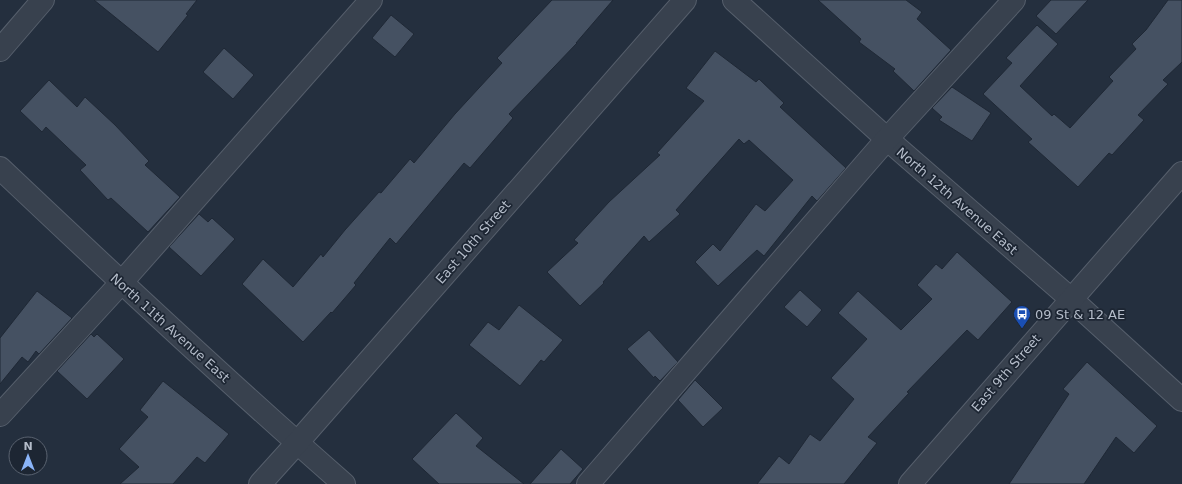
<svg xmlns="http://www.w3.org/2000/svg" width="1182" height="484" font-family="'DejaVu Sans',sans-serif">
	<style>
		.building { fill: #455162; stroke: #1f2835 }
		.lines { fill: none; stroke-linecap: round; stroke-linejoin: round }
		.minor-casing { stroke: #565f6c; stroke-width: 24 }
		.minor { stroke: #38414e; stroke-width: 22 }
		.labels { text-anchor: middle; dominant-baseline: central; stroke-width: 3.5; stroke-linejoin: round; paint-order: stroke }
		.street-label { font-size: 13px; fill: #b4bcc9; stroke: #1d2633 }
		.poi-label { font-size: 13px; fill: #b4bcc9; stroke: #1d2633; text-anchor: start }
	</style>
	<rect width="100%" height="100%" fill="#242f3e"/>
	<g class="building">
		<path d="M94 0H197L186 14 188 15 158 52Z"/>
		<path d="M552 0H613L576 43H577L509 114 513 118 470 168 464 163 396 244 390 238 354 283 356 285 332 313 331 312 303 342 242 284 263 259 293 287 321 254 323 257 345 230 379 192 381 193 410 159 414 163 455 114 502 63 497 58Z"/>
		<path d="M818 0H906L922 12 917 19 951 50 914 91 893 71 895 69 859 42 861 39Z"/>
		<path d="M1051 0H1088L1056 34 1036 16Z"/>
		<path d="M1168 0H1182V62L1163 80 1168 84 1138 115 1144 120 1112 155 1109 153 1078 187 1028 142 1032 139 983 94 1012 63 1006 58 1037 25 1058 44 1020 86 1052 116 1054 114 1070 128 1113 81 1109 77 1136 49 1132 44 1146 30Z"/>
		<path d="M391 15 414 34 395 57 372 38Z"/>
		<path d="M224 48 254 75 233 99 203 72Z"/>
		<path d="M715 51 756 82 759 79 784 103 780 107 846 168 817 201 812 196 764 256 757 250 718 286 695 262 713 244 720 251 756 204 765 211 793 180 749 140 744 144 739 139 676 210 680 214 649 242 644 236 603 282 604 283 580 306 547 272 578 243 574 240 609 202 660 155 657 153 704 101 686 88Z"/>
		<path d="M49 80 77 107 85 97 115 125 149 161 145 165 180 197 148 232 111 198 108 200 80 170 86 165 46 127 42 132 20 111Z"/>
		<path d="M952 87 991 113 972 141 939 120 942 117 932 108Z"/>
		<path d="M199 214 208 222 212 218 235 239 201 276 169 247Z"/>
		<path d="M957 252 1012 302 978 340 967 330 907 392 909 393 868 437 877 443 844 484H757L779 456 789 464 810 434 820 441 854 399 831 378 867 339 838 313 858 291 901 330 932 299 917 285 936 264 942 269Z"/>
		<path d="M800 290 822 310 807 327 784 307Z"/>
		<path d="M37 291 72 318 39 354 36 351 28 362 22 357 0 384V338Z"/>
		<path d="M519 305 563 340 544 362 541 360 520 386 469 345 488 322 499 330Z"/>
		<path d="M649 330 678 362 660 381 655 376 654 378 627 349Z"/>
		<path d="M91 334 94 337 97 334 124 359 87 399 57 371Z"/>
		<path d="M1087 362 1157 426 1134 453 1116 437 1084 484H1009L1069 394 1063 389Z"/>
		<path d="M695 380 723 408 703 427 678 400Z"/>
		<path d="M163 381 229 434 205 463 197 457 173 484H120L139 467 119 449 148 417 140 410Z"/>
		<path d="M456 413 483 438 476 446 524 484H439L412 459Z"/>
		<path d="M561 449 583 469 570 484H530Z"/>
	</g>
	<g class="lines">
		<defs>
			<g id="minor">
				<path d="M734 0 887 139 1071 299 1182 400"/>
				<path d="M0 50 43 0"/>
				<path d="M0 168C113 275 227 382 344 484"/>
				<path d="M0 415 121 283 371 0"/>
				<path d="M260 484 297 443 685 0"/>
				<path d="M588 484 887 139 1014 0"/>
				<path d="M910 484 1182 173"/>
			</g>
		</defs>
		<use href="#minor" class="minor-casing"/>
		<use href="#minor" class="minor"/>
	</g>
	<defs>
		<symbol id="bus-pin" viewBox="-11 -11 22 30"><path d="M0 17L-7.5 6A9.5 9.5 0 1 1 7.5 6Z" fill="#1a4fb4" stroke="#1d2633"/><path d="M-5-6H5V4H4V6H2V4H-2V6H-4V4H-5ZM-3.5-4V0h7V-4ZM-3.5 1.2v1.5H-2V1.2ZM2 1.2v1.5H3.5V1.2Z" fill="#fff"/></symbol>
	</defs>
	<g fill-rule="evenodd">
		<use href="#bus-pin" x="1012" y="304" width="20" height="27"/>
	</g>
	<g class="labels">
		<g class="street-label">
			<text transform="translate(957 201) rotate(41)">North 12th Avenue East</text>
			<text transform="translate(473 242) rotate(-49)">East 10th Street</text>
			<text transform="translate(170 328) rotate(42)">North 11th Avenue East</text>
			<text transform="translate(1006 373) rotate(-49)">East 9th Street</text>
		</g>
		<g class="poi-label">
			<text x="1035" y="314">09 St &amp; 12 AE</text>
		</g>
	</g>
	<g transform="translate(28 456)"><circle r="19" fill="#1d2633" stroke="#59626f"/>
	<path d="M0-3L7 15L0 10L-7 15Z" fill="#8ab4f8"/>
	<text y="-6" font-size="11" font-weight="bold" text-anchor="middle" fill="#b4bcc9">N</text>
	</g>
</svg>
